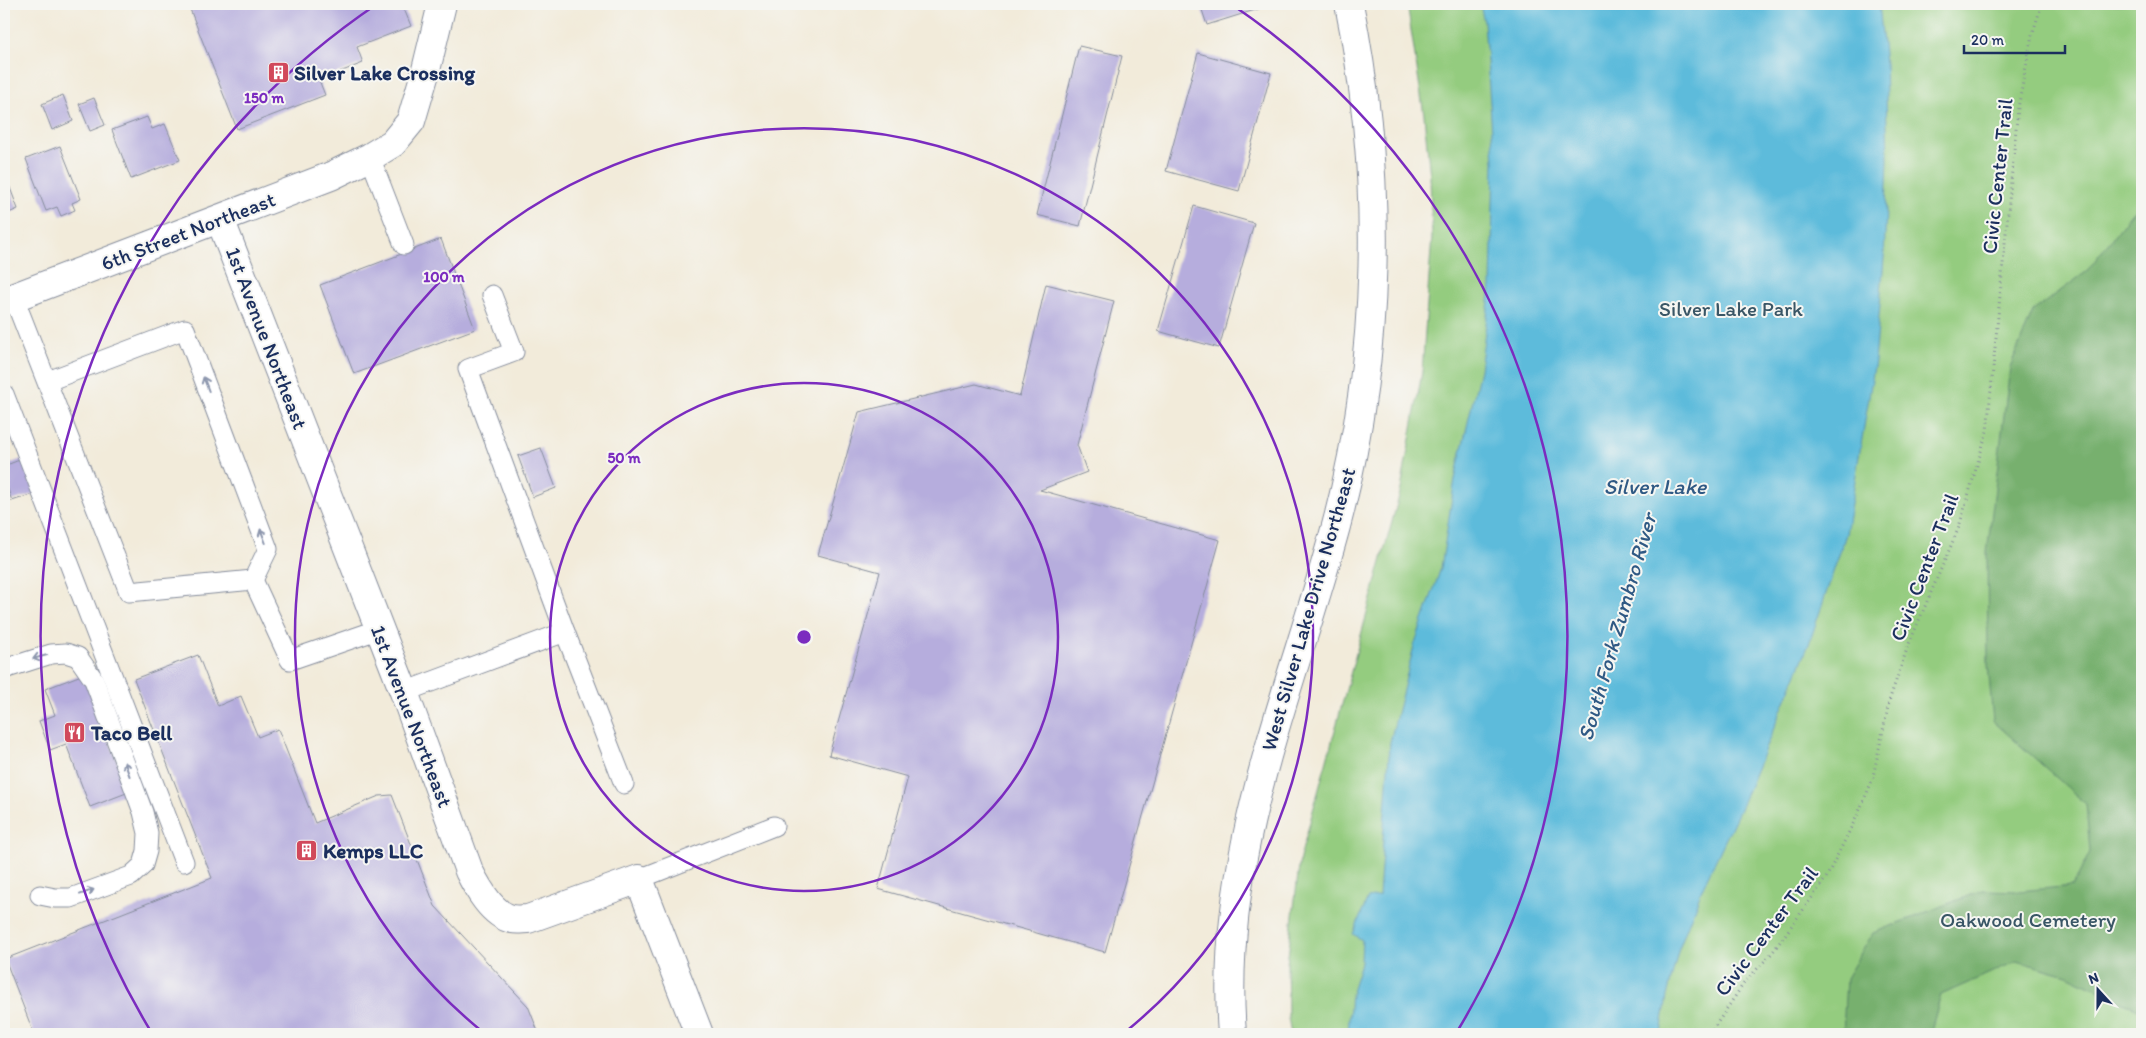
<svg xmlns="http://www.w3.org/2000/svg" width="2146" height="1038" font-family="Itim,sans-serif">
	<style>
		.green { fill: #94cc7f; stroke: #587e6e }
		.forest { fill: #77b06e; stroke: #497066 }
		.water { fill: #5dbbdb; stroke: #3c759c }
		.building { fill: #b6addd }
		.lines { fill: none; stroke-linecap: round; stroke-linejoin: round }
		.service-casing { stroke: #868d9c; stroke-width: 21 }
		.minor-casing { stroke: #868d9c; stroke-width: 30 }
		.tertiary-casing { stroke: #868d9c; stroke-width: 30 }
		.path { stroke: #868d9c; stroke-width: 3; stroke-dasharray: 1 4; stroke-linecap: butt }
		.service { stroke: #fff; stroke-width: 19 }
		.minor { stroke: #fff; stroke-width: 28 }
		.tertiary { stroke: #fff; stroke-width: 28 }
		.oneway { stroke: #8d97ae }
		.ring { fill: none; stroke: #7b2cbf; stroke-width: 2.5 }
		.labels { text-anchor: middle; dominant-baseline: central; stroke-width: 4; stroke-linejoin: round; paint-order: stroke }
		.poi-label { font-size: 21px; font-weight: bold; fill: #1b2f5e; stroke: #f6f6f2; text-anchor: start }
		.street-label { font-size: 21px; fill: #1b2f5e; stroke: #f6f6f2 }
		.park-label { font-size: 21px; fill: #395666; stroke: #f6f6f2 }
		.water-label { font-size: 22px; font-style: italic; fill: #2f5984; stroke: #f6f6f2 }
		.centre { fill: #7b2cbf; stroke: #f6f6f2; stroke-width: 2.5 }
		.ring-label { font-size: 15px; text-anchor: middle; font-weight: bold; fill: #7b2cbf; stroke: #f6f6f2; stroke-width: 4; stroke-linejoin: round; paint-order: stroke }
	</style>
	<rect width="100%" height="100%" fill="#f6f6f2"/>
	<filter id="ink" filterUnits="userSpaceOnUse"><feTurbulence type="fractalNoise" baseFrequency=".02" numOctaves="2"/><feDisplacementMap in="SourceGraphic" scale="10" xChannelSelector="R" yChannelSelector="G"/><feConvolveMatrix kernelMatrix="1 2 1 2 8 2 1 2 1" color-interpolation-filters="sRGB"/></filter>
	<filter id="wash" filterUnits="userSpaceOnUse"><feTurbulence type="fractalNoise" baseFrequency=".0096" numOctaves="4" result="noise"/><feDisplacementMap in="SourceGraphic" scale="20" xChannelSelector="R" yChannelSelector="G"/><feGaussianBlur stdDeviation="1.12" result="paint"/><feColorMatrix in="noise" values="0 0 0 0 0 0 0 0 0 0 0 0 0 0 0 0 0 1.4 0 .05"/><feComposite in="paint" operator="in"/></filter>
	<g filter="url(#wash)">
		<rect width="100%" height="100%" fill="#f2ebda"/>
		<path class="green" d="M1407 4H2142V1034H1291L1288 1017 1287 964 1300 858 1401 489 1422 372 1432 236 1430 177 1424 115Z"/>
		<path class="forest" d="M2142 200V1011L2067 975 2017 961 1941 995 1930 1034H1843L1846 978 1873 933 1983 890 2019 891 2073 886 2090 852 2086 804 1993 721 1988 665 1987 553 2010 367 2033 311 2086 272Z"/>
		<path class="water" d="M1480 4H1879L1885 64 1888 159 1884 258 1875 361 1846 534 1809 644 1740 809 1702 889 1679 948 1667 996 1661 1034H1348L1351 994 1361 963 1362 940 1353 934 1368 898 1379 896 1390 742 1414 646 1441 568 1455 479 1480 370 1491 286 1494 162 1488 74 1484 22Z"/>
		<g id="blocks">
			<g class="building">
				<path d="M188 4H402L411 26 357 47 363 63 319 80 325 95 237 129Z"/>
				<path d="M1200 4H1274L1207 25Z"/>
				<path d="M1079 46 1122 56 1080 226 1037 215Z"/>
				<path d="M1198 53 1271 73 1239 191 1166 171Z"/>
				<path d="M63 95 73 121 52 130 42 104Z"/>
				<path d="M94 98 105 125 90 131 79 104Z"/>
				<path d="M147 117 152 129 165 124 180 160 131 179 112 130Z"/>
				<path d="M60 146 81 199 72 203 75 210 61 216 57 207 46 211 26 159Z"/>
				<path d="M4 172 18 209 4 215Z"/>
				<path d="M1194 206 1254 223 1219 348 1158 331Z"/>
				<path d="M441 239 475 329 354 374 320 285Z"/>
				<path d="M1046 284 1114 301 1077 445 1087 472 1040 490 1220 540 1105 952 878 889 908 777 829 755 880 572 818 555 859 412 976 384 1020 396Z"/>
				<path d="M541 448 556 488 533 497 518 456Z"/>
				<path d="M22 459 36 493 12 501 4 478V466Z"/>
				<path d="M198 655 218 706 241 696 258 737 278 729 315 823 379 796 392 795 435 906 528 1006 539 1034H34L5 959 212 878 134 679Z"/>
				<path d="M84 674 129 792 90 807 66 744 50 750 39 721 55 715 45 689Z"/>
			</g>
		</g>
	</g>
	<g filter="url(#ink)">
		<use href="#blocks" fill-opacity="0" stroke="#868d9c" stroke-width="1"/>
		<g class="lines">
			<defs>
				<g id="service">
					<path d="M370 157 404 245"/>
					<path d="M492 295 514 352 468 369 565 632 624 784"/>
					<path d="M14 298 129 592 253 580 290 660 380 629"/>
					<path d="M48 381 185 329 268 549 253 580"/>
					<path d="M4 394 184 862"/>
					<path d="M4 669 51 654 66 653 78 657 94 680 143 812 148 833 147 851 143 865 131 876 71 898H55L40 895"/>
					<path d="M404 692 565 632"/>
					<path d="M639 879 774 826"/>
				</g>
				<g id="minor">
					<path d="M220 219 404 692 469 871C477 887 492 915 512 919 517 920 523 919 528 919L639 879 699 1034"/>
					<path d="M4 301 331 176 370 157 393 143 411 121 426 70 442 4"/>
				</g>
				<path id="tertiary" d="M1232 1034C1218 853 1290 697 1336 526 1381 357 1384 176 1349 4"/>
			</defs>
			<use href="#service" class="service-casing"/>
			<use href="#minor" class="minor-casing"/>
			<use href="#tertiary" class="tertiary-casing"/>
			<g class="path">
				<path d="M4 1032V1034"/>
				<path d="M1710 1034 1744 983 1772 953 1826 878 1858 814 1872 781 1890 698 1908 646 1959 527 1987 431 2018 108 2032 35 2042 4"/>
			</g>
			<use href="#service" class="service"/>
			<use href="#minor" class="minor"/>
			<use href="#tertiary" class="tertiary"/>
		</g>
		<defs><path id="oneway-shaft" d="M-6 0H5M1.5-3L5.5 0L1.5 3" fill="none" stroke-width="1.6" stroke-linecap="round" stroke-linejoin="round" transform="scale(1.25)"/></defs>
		<g class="oneway">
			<use href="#oneway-shaft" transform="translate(206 384) rotate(-111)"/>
			<use href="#oneway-shaft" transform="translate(263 536) rotate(-111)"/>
			<use href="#oneway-shaft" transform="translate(40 657) rotate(165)"/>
			<use href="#oneway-shaft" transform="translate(127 769) rotate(-110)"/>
			<use href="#oneway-shaft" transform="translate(87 892) rotate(-20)"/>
		</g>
	</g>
	<g class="ring">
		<circle cx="804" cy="637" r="254"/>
		<path d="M484 1033A509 509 0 1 1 1124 1033"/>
		<path d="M150 1030A763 763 0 0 1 377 4M1231 4A763 763 0 0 1 1458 1030"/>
	</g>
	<defs>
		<symbol id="building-square" viewBox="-11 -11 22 22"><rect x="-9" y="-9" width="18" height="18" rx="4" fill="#d1495b" stroke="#f6f6f2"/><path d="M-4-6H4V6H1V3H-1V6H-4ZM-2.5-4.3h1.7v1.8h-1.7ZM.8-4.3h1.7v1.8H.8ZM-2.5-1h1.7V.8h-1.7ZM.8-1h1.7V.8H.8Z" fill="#fff"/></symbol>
		<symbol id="restaurant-square" viewBox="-11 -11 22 22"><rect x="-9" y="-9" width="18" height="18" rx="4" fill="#d1495b" stroke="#f6f6f2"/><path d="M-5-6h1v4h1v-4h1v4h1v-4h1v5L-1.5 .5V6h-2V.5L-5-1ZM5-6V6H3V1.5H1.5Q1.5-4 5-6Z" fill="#fff"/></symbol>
	</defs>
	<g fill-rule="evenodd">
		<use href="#building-square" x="266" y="60" width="25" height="25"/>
		<use href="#restaurant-square" x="62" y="720" width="25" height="25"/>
		<use href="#building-square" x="294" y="838" width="25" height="25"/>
	</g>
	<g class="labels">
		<g class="poi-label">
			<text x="294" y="72">Silver Lake Crossing</text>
			<text x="91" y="732">Taco Bell</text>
			<text x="323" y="850">Kemps LLC</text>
		</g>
		<g class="street-label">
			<text transform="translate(1997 176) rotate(-84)">Civic Center Trail</text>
			<text transform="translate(188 231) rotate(-21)">6th Street Northeast</text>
			<text transform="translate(267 338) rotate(69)">1st Avenue Northeast</text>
			<text transform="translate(1924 567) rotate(-69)">Civic Center Trail</text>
			<text transform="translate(1308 609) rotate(-74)">West Silver Lake Drive Northeast</text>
			<text transform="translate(412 716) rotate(69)">1st Avenue Northeast</text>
			<text transform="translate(1766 931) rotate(-53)">Civic Center Trail</text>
		</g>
		<g class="park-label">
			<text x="1731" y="308">Silver Lake Park</text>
			<text x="2028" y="919">Oakwood Cemetery</text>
		</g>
		<g class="water-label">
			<text x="1655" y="486">Silver Lake</text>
			<text transform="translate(1617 627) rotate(-74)">South Fork Zumbro River</text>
		</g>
	</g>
	<circle cx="804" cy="637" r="8" class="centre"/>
	<g class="ring-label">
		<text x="264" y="103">150 m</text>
		<text x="444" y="282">100 m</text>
		<text x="624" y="463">50 m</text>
	</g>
	<rect width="2146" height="1038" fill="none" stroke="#f6f6f2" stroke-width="20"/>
	<g transform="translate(2098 990) rotate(339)" stroke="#f6f6f2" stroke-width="4" paint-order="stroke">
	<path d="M0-4L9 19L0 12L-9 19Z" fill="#1b2f5e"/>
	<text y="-8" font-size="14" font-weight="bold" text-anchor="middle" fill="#1b2f5e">N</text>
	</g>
	<path d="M1964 45v8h101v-8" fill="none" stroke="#1b2f5e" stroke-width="2.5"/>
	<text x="1971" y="45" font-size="15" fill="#1b2f5e" stroke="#f6f6f2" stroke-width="4" paint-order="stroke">20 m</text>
</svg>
